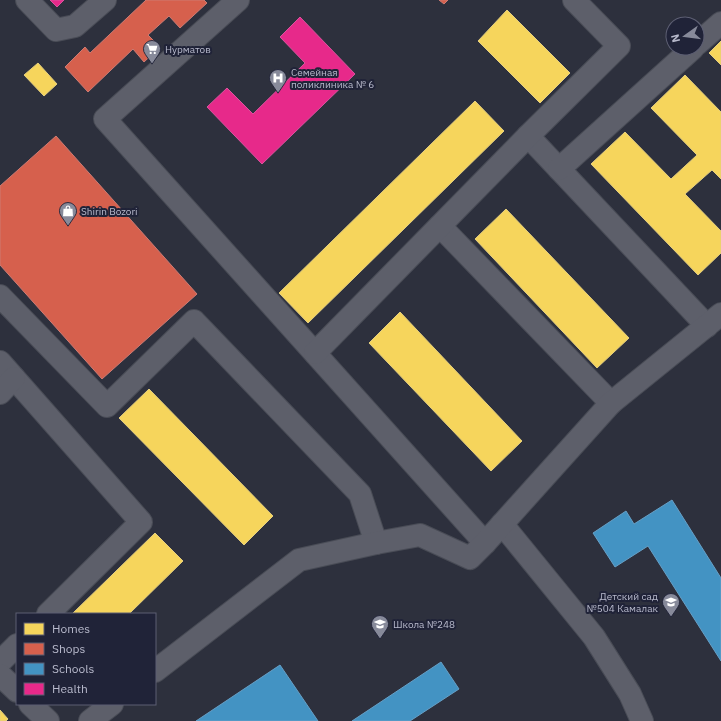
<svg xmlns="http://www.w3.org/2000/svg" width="721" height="721" font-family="'IBM Plex Sans',sans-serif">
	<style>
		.homes { fill: #f6d55c; stroke: #e3cd7e }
		.shops { fill: #d6604d; stroke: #cd7b73 }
		.schools { fill: #4393c3; stroke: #669fc6 }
		.health { fill: #e7298a; stroke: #d9549e }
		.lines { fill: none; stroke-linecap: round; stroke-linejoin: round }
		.minor-casing { stroke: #494c56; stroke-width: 24 }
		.minor { stroke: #5d5f6a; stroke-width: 22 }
		.labels { text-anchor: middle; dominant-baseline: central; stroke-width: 4; stroke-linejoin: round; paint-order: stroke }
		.poi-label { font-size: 10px; fill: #b8bacc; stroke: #202338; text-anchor: start }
	</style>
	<rect width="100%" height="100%" fill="#2d303d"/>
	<g class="homes">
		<path d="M507 10 570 73 540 103 478 41Z"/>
		<path d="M721 41V65L709 53Z"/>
		<path d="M38 63 57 84 44 96 24 75Z"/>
		<path d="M685 75 721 112V179L712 170 685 194 721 231V253L698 275 591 164 625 132 671 179 697 155 651 108Z"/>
		<path d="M475 101 504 131 308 323 279 293Z"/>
		<path d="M506 209 629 338 597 368 475 239Z"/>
		<path d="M400 312 522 441 491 471 369 343Z"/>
		<path d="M149 389 273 516 244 545 119 418Z"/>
		<path d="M155 533 183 561 129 614H72Z"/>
		<path d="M0 710 8 719 6 721H0Z"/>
	</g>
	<g class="shops">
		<path d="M146 0H204L207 3 180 28 169 16 148 35 160 47 144 62 133 49 88 92 65 67 85 47 90 53Z"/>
		<path d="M439 0H448L444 4Z"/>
		<path d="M56 136 197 294 102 379 0 265V186Z"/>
	</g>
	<g class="schools">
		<path d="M672 500 721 578V661L648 546 615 567 593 533 626 511 634 524Z"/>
		<path d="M441 662 459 689 410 721H352Z"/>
		<path d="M280 665 318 721H196Z"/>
	</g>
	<g class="health">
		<path d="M50 0H64L57 7Z"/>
		<path d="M300 17 355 74 262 164 207 107 227 88 253 114 305 63 280 37Z"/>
	</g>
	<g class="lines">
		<defs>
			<g id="minor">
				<path d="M27 0 56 30 75 26 105 0"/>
				<path d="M238 0 105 119 485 543"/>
				<path d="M697 44 721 23"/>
				<path d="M528 136 707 326"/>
				<path d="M559 169 693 48"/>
				<path d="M440 226 611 403"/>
				<path d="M0 296 107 406 194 321 360 494 376 543"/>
				<path d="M315 353 528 136 619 46 574 0"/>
				<path d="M0 362 141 522 48 614"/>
				<path d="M0 393 14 378"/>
				<path d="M502 524 594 637 630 694 642 721"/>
				<path d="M0 662 17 645"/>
				<path d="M155 671 299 560 376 543 420 535 470 558 485 543 611 403 721 314"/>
				<path d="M0 675 17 691"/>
				<path d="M30 704 48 721"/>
				<path d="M90 721 112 704"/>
			</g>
		</defs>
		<use href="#minor" class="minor-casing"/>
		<use href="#minor" class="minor"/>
	</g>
	<defs>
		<symbol id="supermarket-pin" viewBox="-11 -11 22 30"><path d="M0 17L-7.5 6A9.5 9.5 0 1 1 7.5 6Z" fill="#878a9a" stroke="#202338"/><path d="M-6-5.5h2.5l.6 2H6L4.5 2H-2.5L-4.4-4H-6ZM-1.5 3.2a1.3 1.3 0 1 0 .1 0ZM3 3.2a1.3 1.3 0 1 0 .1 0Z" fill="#fff"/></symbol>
		<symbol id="hospital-pin" viewBox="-11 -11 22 30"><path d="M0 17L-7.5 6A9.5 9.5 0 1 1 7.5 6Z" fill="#878a9a" stroke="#202338"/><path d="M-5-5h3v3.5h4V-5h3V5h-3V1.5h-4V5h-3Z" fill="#fff"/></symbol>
		<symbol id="shop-pin" viewBox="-11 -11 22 30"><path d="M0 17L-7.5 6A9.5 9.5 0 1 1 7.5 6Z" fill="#878a9a" stroke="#202338"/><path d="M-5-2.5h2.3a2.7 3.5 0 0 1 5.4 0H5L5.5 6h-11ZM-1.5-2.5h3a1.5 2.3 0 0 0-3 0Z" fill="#fff"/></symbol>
		<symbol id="school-pin" viewBox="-11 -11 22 30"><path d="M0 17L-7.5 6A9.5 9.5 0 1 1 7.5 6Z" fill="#878a9a" stroke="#202338"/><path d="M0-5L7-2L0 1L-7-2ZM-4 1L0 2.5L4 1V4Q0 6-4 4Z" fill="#fff"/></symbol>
	</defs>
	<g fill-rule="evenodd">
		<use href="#supermarket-pin" x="142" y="39" width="20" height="27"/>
		<use href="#hospital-pin" x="268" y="68" width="20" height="27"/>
		<use href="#shop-pin" x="58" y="201" width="20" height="27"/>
		<use href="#school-pin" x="661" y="592" width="20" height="27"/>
		<use href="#school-pin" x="370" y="614" width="20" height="27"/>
	</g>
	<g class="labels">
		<g class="poi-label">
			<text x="165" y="49">Нурматов</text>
			<text x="291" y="72">Семейная<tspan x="291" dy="12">поликлиника № 6</tspan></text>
			<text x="81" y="211">Shirin Bozori</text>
			<text x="658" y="596" text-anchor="end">Детский сад<tspan x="658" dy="12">№504 Камалак</tspan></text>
			<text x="393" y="624">Школа №248</text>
		</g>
	</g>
	<rect x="16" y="613" width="140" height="92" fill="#202338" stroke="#5d5f73"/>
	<rect x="24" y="623" width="20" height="12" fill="#f6d55c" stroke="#5d5f73"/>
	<text x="52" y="633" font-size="12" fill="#b8bacc">Homes</text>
	<rect x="24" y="643" width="20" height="12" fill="#d6604d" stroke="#5d5f73"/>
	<text x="52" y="653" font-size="12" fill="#b8bacc">Shops</text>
	<rect x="24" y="663" width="20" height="12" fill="#4393c3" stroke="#5d5f73"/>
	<text x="52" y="673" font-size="12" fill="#b8bacc">Schools</text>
	<rect x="24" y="683" width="20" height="12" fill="#e7298a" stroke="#5d5f73"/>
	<text x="52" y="693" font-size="12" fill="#b8bacc">Health</text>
	<g transform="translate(685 36) rotate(256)"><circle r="19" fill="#202338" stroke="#5d5f73"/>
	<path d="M0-3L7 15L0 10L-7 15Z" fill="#878a9a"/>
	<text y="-6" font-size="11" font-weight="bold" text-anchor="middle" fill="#b8bacc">N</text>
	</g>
</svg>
